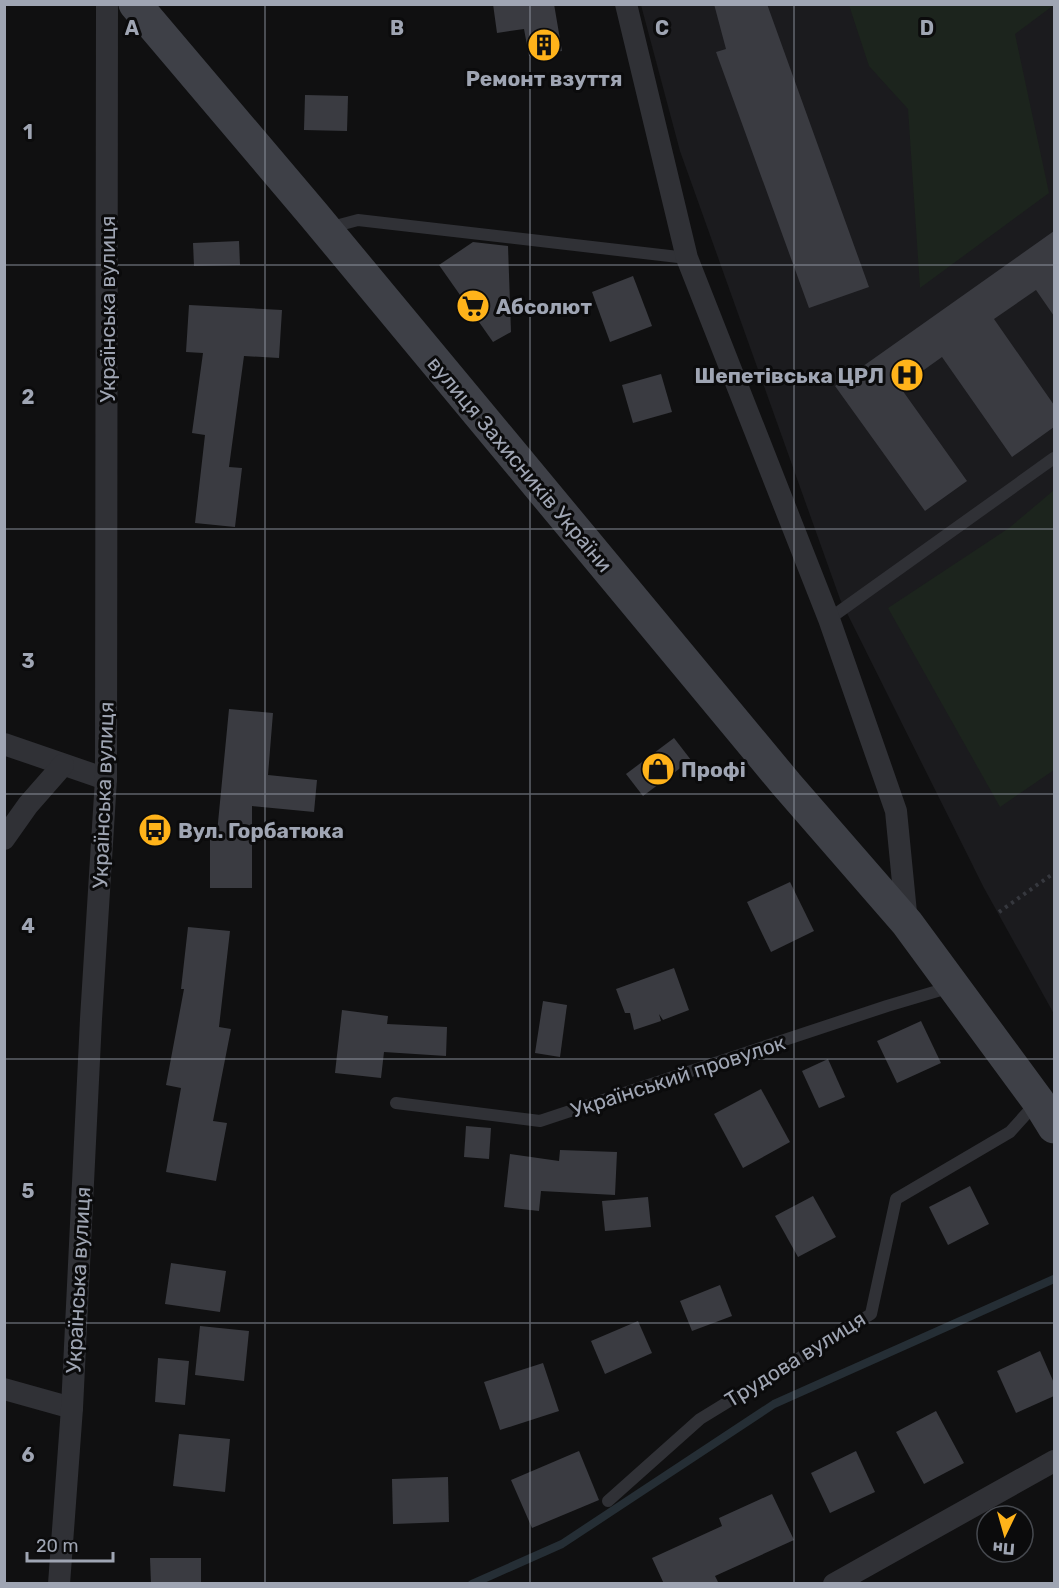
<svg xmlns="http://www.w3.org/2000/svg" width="1059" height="1588" font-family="Rubik,sans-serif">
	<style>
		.built { fill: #1b1b1e }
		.green { fill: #1c241d }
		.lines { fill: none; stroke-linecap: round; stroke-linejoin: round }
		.stream { stroke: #252e35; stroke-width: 8 }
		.building { fill: #3a3b41 }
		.path { stroke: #36383e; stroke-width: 4; stroke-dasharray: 3 4.5; stroke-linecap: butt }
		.service { stroke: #303136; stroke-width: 12 }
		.minor { stroke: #303136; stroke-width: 22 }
		.secondary { stroke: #3e4047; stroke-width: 33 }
		.grid { fill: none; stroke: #9fa5b3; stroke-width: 1.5; stroke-opacity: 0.55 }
		.labels { text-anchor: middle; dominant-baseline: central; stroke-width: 6; stroke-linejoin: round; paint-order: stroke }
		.poi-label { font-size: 21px; font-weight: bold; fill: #9fa5b3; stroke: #0b0b0c; text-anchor: start }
		.street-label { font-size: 21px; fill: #9fa5b3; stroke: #0b0b0c }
		.grid-label { font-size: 20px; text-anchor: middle; font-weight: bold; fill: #9fa5b3; stroke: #0b0b0c; stroke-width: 6; stroke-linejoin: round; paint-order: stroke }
	</style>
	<rect width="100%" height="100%" fill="#101011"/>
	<path class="built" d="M641 5H1054V1014L984 888 840 599 680 151Z"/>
	<g class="green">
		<path d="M849 5H1054L1015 34 1049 193 920 288 908 109 869 66Z"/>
		<path d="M1054 490V770L1000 807 888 608 1009 528Z"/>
	</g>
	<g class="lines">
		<path class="stream" d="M472 1584 562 1544 774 1404 1054 1279"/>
	</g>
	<g class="building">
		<path d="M493 4H554L562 51 529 56 524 29 497 33Z"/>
		<path d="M714 4H767L869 287 809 308 716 52 726 49Z"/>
		<path d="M305 95 348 96 347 131 304 130Z"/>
		<path d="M1054 231V316L1036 290 994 319 1054 405V427L1012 457 942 357 900 387 967 481 925 511 835 386Z"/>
		<path d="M239 241 240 265 194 266 193 243Z"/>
		<path d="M473 242 508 246 511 332 493 342 439 265Z"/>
		<path d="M633 276 652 326 610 342 592 292Z"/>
		<path d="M189 305 282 310 279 358 244 356 229 467 242 468 235 527 195 523 205 435 192 433 203 353 186 352Z"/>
		<path d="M661 374 672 412 633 423 622 385Z"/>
		<path d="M229 709 273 713 268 775 317 780 314 812 252 806V888H210V833H217Z"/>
		<path d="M674 738 691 760 643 796 626 774Z"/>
		<path d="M790 882 814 931 771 952 747 902Z"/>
		<path d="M188 927 230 931 219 1027 231 1029 213 1121 227 1123 216 1181 166 1172 181 1088 166 1085 184 989H181Z"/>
		<path d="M674 968 689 1010 663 1020 659 1014 661 1021 634 1030 630 1013H625L616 989Z"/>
		<path d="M543 1001 567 1005 560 1057 535 1053Z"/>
		<path d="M342 1010 388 1016 387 1024 447 1027 446 1056 384 1052 381 1078 335 1073Z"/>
		<path d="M921 1021 941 1063 897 1083 877 1041Z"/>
		<path d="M828 1059 845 1097 819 1108 802 1071Z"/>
		<path d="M761 1089 790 1142 743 1168 714 1114Z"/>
		<path d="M466 1126 491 1128 489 1159 464 1157Z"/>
		<path d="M560 1150 617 1152 615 1195 541 1191 539 1211 504 1207 510 1154 559 1161Z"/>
		<path d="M970 1186 989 1224 948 1245 929 1207Z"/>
		<path d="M813 1196 836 1237 798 1257 775 1216Z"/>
		<path d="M648 1197 651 1227 605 1231 602 1201Z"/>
		<path d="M171 1263 226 1271 220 1312 165 1304Z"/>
		<path d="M720 1285 732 1316 692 1331 680 1301Z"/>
		<path d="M638 1321 652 1353 605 1374 591 1341Z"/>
		<path d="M200 1326 249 1331 244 1381 195 1375Z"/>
		<path d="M1040 1351 1054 1383V1396L1016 1413 997 1371Z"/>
		<path d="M158 1358 189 1361 185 1405 155 1402Z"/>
		<path d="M543 1363 559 1411 500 1430 484 1382Z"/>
		<path d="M936 1411 964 1463 924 1484 896 1432Z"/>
		<path d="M179 1434 230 1439 225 1492 173 1486Z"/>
		<path d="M579 1451 599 1500 532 1528 511 1480Z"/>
		<path d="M856 1451 875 1492 830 1513 811 1473Z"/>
		<path d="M448 1477 449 1522 393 1524 392 1479Z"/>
		<path d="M772 1494 794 1540 715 1576 719 1584H664L652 1558 722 1526 719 1518Z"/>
		<path d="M150 1558H201V1584H151Z"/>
	</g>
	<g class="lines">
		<path class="path" d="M999 912 1054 873"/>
		<g class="service">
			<path d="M328 228 358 220 687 258"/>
			<path d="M829 619 1054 458"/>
			<path d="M396 1103 540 1121 887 1006 951 987"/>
			<path d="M608 1501 700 1419 871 1314 896 1199 1010 1132 1037 1102"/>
		</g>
		<g class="minor">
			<path d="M626 4 687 258 829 619 896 811 907 923"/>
			<path d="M4 744 106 779"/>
			<path d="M4 839 28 805 63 765"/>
			<path d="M4 1389 72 1408"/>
			<path d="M59 1584 72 1408 91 1019 106 779 107 4"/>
			<path d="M834 1584 1054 1461"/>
		</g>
		<path class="secondary" d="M135 4 313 214 787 785 907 923 1038 1101 1054 1127"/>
	</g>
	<path class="grid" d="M265 4V1584M530 4V1584M794 4V1584M4 265H1054M4 529H1054M4 794H1054M4 1059H1054M4 1323H1054"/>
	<defs>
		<symbol id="building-disc" viewBox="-11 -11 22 22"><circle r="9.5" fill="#ffb31a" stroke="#0b0b0c"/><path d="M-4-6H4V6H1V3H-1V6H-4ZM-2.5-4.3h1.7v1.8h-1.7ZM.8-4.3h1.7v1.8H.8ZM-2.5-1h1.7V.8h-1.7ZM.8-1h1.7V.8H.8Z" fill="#111"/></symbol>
		<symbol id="supermarket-disc" viewBox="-11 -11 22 22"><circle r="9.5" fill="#ffb31a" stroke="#0b0b0c"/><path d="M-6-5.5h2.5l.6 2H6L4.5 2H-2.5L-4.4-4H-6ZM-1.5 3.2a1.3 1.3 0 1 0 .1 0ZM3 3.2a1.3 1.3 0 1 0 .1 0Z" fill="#111"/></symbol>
		<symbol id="hospital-disc" viewBox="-11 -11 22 22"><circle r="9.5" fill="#ffb31a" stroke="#0b0b0c"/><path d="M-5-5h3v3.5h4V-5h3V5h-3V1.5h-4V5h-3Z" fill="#111"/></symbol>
		<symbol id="shop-disc" viewBox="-11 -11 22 22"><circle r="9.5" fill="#ffb31a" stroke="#0b0b0c"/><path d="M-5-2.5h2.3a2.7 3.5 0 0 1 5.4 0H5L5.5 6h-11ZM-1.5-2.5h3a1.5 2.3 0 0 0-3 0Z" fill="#111"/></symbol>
		<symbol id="bus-disc" viewBox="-11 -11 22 22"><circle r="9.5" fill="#ffb31a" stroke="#0b0b0c"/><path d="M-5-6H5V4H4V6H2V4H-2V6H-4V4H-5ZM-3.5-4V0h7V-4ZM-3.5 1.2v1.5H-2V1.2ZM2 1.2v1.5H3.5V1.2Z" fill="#111"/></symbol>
	</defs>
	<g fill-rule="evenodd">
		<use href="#building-disc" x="525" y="26" width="38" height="38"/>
		<use href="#supermarket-disc" x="454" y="287" width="38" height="38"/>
		<use href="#hospital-disc" x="888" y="356" width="38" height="38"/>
		<use href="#shop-disc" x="639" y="750" width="38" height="38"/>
		<use href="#bus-disc" x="136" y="811" width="38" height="38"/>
	</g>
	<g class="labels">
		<g class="poi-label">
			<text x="544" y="78" text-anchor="middle">Ремонт взуття</text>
			<text x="496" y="306">Абсолют</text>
			<text x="884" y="375" text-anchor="end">Шепетівська ЦРЛ</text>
			<text x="681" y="769">Профі</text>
			<text x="178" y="830">Вул. Горбатюка</text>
		</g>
		<g class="street-label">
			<text transform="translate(107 309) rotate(-90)">Українська вулиця</text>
			<text transform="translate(520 464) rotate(50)">вулиця Захисників України</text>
			<text transform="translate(103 795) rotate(-88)">Українська вулиця</text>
			<text transform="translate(678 1076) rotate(-18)">Український провулок</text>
			<text transform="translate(78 1280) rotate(-87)">Українська вулиця</text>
			<text transform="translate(795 1359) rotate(-32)">Трудова вулиця</text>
		</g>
	</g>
	<g class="grid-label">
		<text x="132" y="35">A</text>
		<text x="397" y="35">B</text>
		<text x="662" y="35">C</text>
		<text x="927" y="35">D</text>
		<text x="28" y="139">1</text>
		<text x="28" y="404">2</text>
		<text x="28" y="668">3</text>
		<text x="28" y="933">4</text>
		<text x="28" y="1198">5</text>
		<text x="28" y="1462">6</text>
	</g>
	<rect width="1059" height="1588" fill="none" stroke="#9fa5b3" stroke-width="12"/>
	<g transform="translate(1005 1534) rotate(185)"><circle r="28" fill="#0b0b0c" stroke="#46494f" stroke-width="1.5"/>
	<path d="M0-4.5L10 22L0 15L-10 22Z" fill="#ffb31a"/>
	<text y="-9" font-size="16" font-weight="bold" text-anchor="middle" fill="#9fa5b3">Пн</text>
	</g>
	<path d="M27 1552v9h86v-9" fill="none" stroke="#9fa5b3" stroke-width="3"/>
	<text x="36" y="1552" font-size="18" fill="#9fa5b3" stroke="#0b0b0c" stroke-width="4.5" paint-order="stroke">20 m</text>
</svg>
